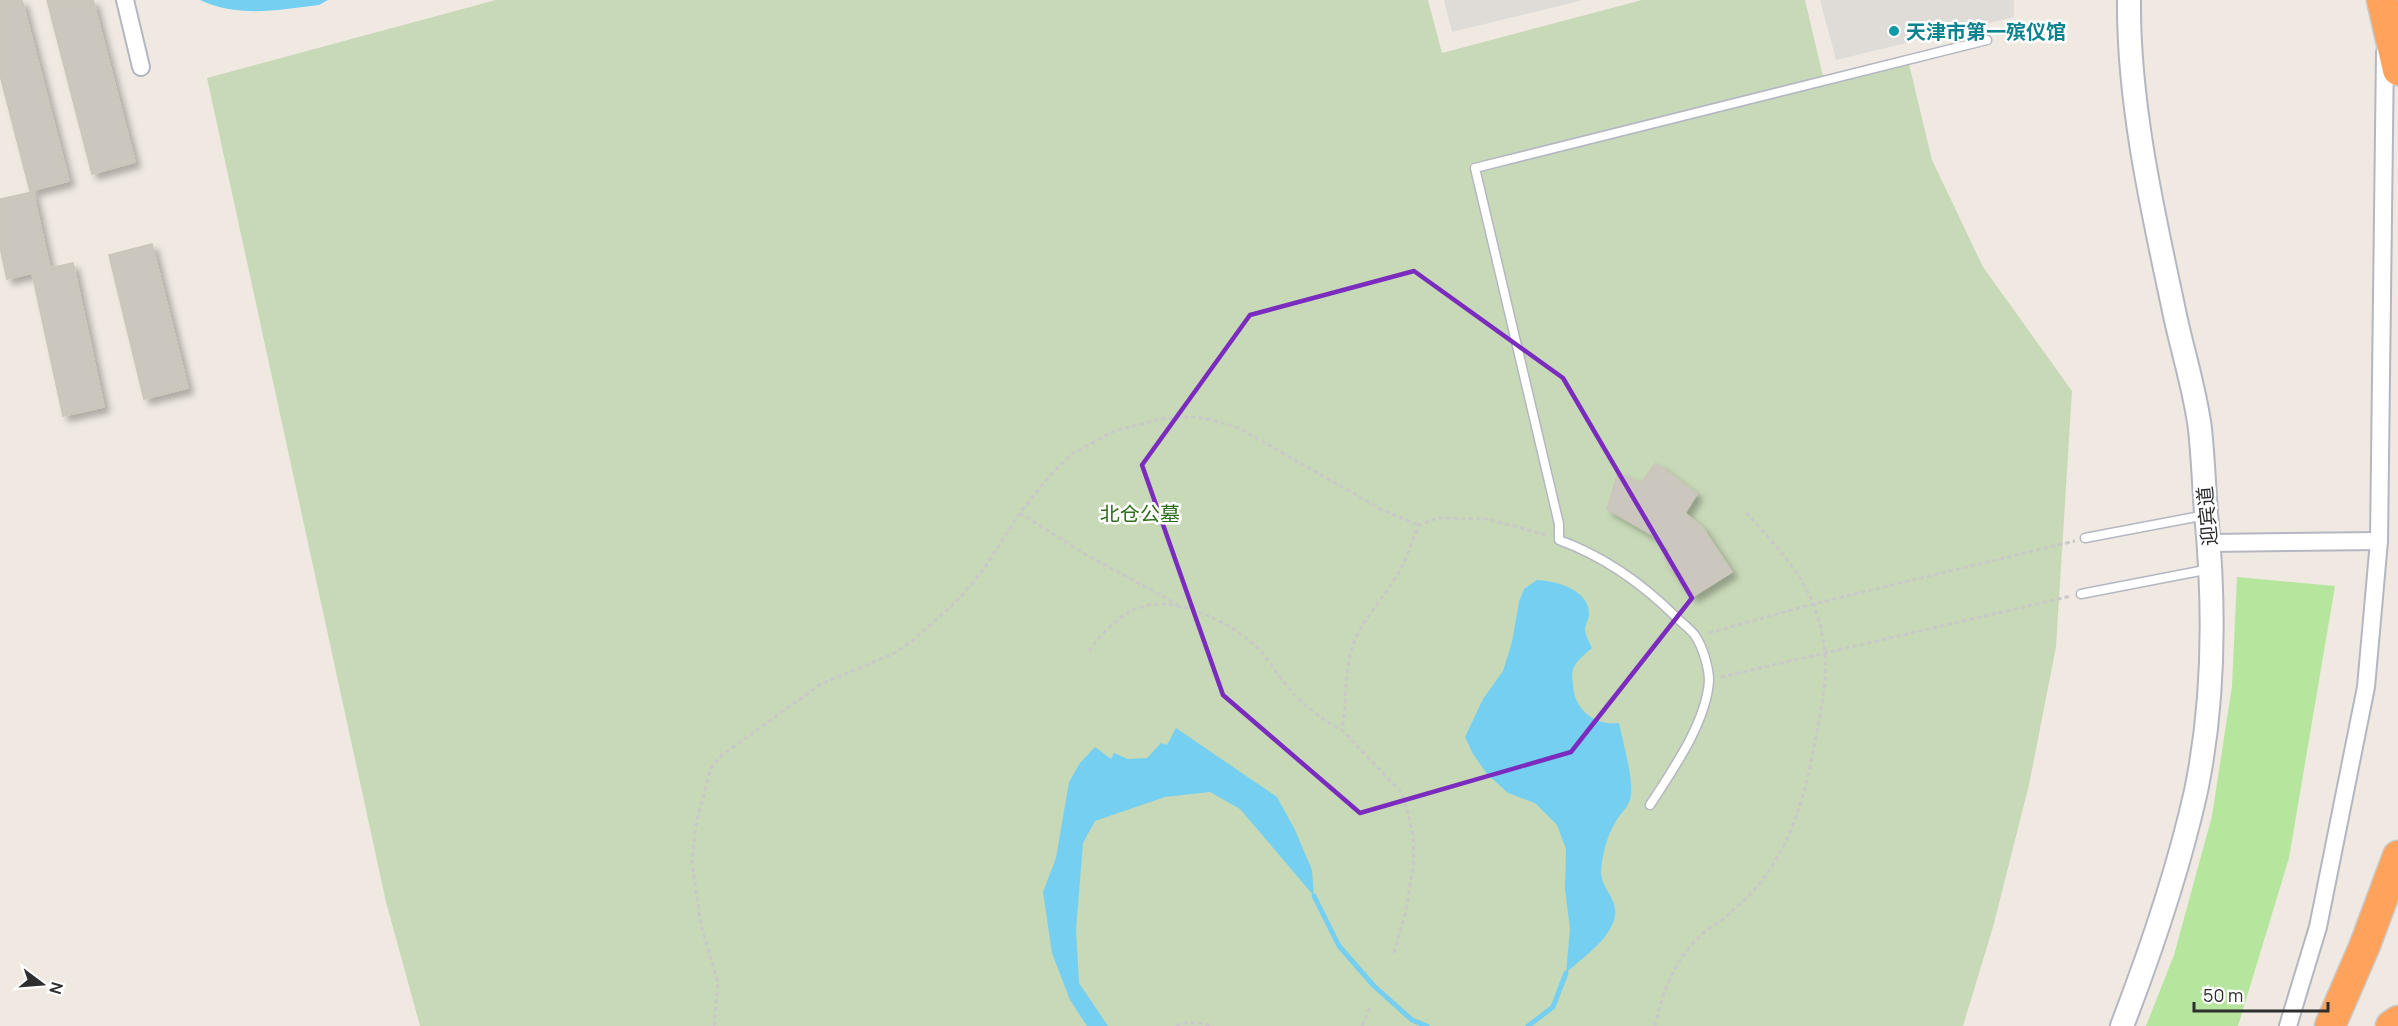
<svg xmlns="http://www.w3.org/2000/svg" width="2398" height="1026" font-family="Manrope,'Noto Sans SC',sans-serif">
	<style>
		.green { fill: #b6e59e }
		.cemetery { fill: #c8d9b8 }
		.plaza { fill: #dfdcd8 }
		.water { fill: #75cff0 }
		.lines { fill: none; stroke-linecap: round; stroke-linejoin: round }
		.stream { stroke: #75cff0; stroke-width: 5 }
		.building { fill: #cbc7bf; stroke: #cbc5ba; stroke-width: 1.5; filter: url(#shadow) }
		.lane-casing { stroke: #b4b7c1; stroke-width: 11 }
		.street-casing { stroke: #b4b7c1; stroke-width: 20 }
		.secondary-casing { stroke: #b4b7c1; stroke-width: 26 }
		.highway-casing { stroke: #c9c9c9; stroke-width: 33 }
		.path { stroke: #c9c9c9; stroke-width: 3; stroke-dasharray: 4.5 3; stroke-linecap: butt }
		.lane { stroke: #fff; stroke-width: 8 }
		.street { stroke: #fff; stroke-width: 16 }
		.secondary { stroke: #fff; stroke-width: 22 }
		.highway { stroke: #ffa35c; stroke-width: 30 }
		.marked { fill: none; stroke: #7b2cbf; stroke-width: 4.5; stroke-linejoin: round }
		.culture-dot { fill: #0f9aa8; stroke: #fff; stroke-width: 2 }
		.labels { text-anchor: middle; dominant-baseline: central; stroke-width: 5; stroke-linejoin: round; paint-order: stroke }
		.culture-label { font-size: 20px; font-weight: bold; fill: #0d838f; stroke: #fff; text-anchor: start }
		.park-label { font-size: 20px; fill: #2c6e1b; stroke: #fff }
		.street-label { font-size: 20px; fill: #2e2e2e; stroke: #fff }
	</style>
	<defs>
		<filter id="shadow"><feDropShadow dx="5.5" dy="5.5" stdDeviation="3" flood-color="#0004"/></filter>
	</defs>
	<rect width="100%" height="100%" fill="#efe9e1"/>
	<path class="green" d="M2237 577 2335 586 2289 858 2238 1026H2146L2174 955 2212 816 2232 686Z"/>
	<path class="cemetery" d="M496 0H1428L1442 53 1642 0H1805L1825 85 1909 64 1932 160 1983 267 2072 391 2056 647 2029 785 1993 927 1963 1026H420L386 902 207 78Z"/>
	<g class="plaza">
		<path d="M1444 0H1583L1452 32Z"/>
		<path d="M1820 0H2014V17L1836 60Z"/>
	</g>
	<g class="water">
		<path d="M200 0H328L319 5C278 10 238 18 200 0Z"/>
		<path d="M1537 580C1557 581 1591 590 1589 616 1588 621 1585 625 1585 630 1585 635 1590 643 1592 648 1585 654 1577 660 1573 669 1572 673 1572 678 1573 683 1573 708 1593 726 1619 723 1623 742 1633 777 1631 795 1630 807 1620 813 1615 823 1607 835 1602 857 1601 871 1601 891 1622 900 1613 923 1605 943 1581 959 1566 973L1570 929 1565 889 1566 849 1557 825 1535 803 1508 793 1487 774 1473 754 1465 737 1483 699 1503 671 1512 642 1519 602 1524 589Z"/>
		<path d="M1176 728 1277 797 1295 830 1312 870 1314 896 1240 809 1210 792 1165 797 1095 821 1083 843 1076 930 1079 983 1108 1026H1087L1070 1000 1052 953 1043 892 1056 858 1069 782 1080 763 1095 747 1111 759 1114 753 1128 759 1147 758 1161 743 1167 745Z"/>
	</g>
	<g class="lines">
		<g class="stream">
			<path d="M1314 896 1339 946 1374 986 1412 1020 1427 1026"/>
			<path d="M1528 1026 1553 1007 1566 973"/>
		</g>
	</g>
	<g class="building">
		<path d="M0 0H22L69 181 30 191 0 75Z"/>
		<path d="M47 0H93L135 162 92 174Z"/>
		<path d="M33 192 50 268 73 263 104 407 63 416 32 273 7 279 0 247V199Z"/>
		<path d="M152 244 188 388 144 399 109 255Z"/>
		<path d="M1656 463 1697 494 1685 513 1702 527 1732 572 1692 597 1664 558 1670 550 1651 534 1607 509 1618 473 1641 483Z"/>
	</g>
	<g class="lines">
		<defs>
			<g id="lane">
				<path d="M2085 538 2206 515"/>
				<path d="M2081 594 2210 569"/>
				<path d="M1650 805C1672 771 1706 723 1709 681 1709 668 1703 648 1696 637 1692 630 1683 624 1677 618 1643 584 1603 556 1559 540V524L1475 168 1987 40"/>
			</g>
			<g id="street">
				<path d="M125 0 141 67"/>
				<path d="M2210 543 2379 541"/>
				<path d="M2288 1026 2318 927 2366 687 2379 541 2385 52"/>
			</g>
			<path id="secondary" d="M2122 1026C2152 948 2178 872 2196 791 2215 699 2215 606 2206 513 2204 485 2203 457 2200 429 2195 388 2181 347 2173 306 2152 208 2128 101 2129 0"/>
			<g id="highway">
				<path d="M2382 0 2398 70"/>
				<path d="M2330 1026 2365 945 2398 856"/>
				<path d="M2391 1026 2398 1021"/>
			</g>
		</defs>
		<use href="#lane" class="lane-casing"/>
		<use href="#street" class="street-casing"/>
		<use href="#secondary" class="secondary-casing"/>
		<use href="#highway" class="highway-casing"/>
		<g class="path">
			<path d="M1020 513 1083 553 1177 604"/>
			<path d="M1709 633 1813 604 2075 541"/>
			<path d="M1089 651C1101 634 1121 613 1141 607 1177 595 1232 623 1258 648 1266 656 1273 668 1280 677 1297 700 1317 717 1342 730"/>
			<path d="M1721 677 2071 596"/>
			<path d="M1394 953 1406 910 1414 861 1413 835 1408 812 1401 792 1342 730C1348 701 1343 669 1354 642 1365 615 1388 594 1401 568 1408 554 1413 539 1419 525L1437 518 1488 519 1546 535"/>
			<path d="M714 1026 718 983 701 925 692 862 696 824 711 768 722 755 821 684 893 654 912 641 960 598 983 570 1020 513 1050 475 1072 454 1114 431 1165 418 1195 417 1212 420 1239 428 1382 510 1419 525"/>
			<path d="M1176 1026C1186 1021 1202 1023 1212 1026"/>
			<path d="M1362 1026 1370 1008"/>
			<path d="M1655 1026C1662 994 1674 961 1699 937 1707 929 1719 923 1728 915 1739 906 1751 894 1760 883 1796 838 1808 782 1818 726 1822 703 1827 678 1825 654 1824 638 1819 620 1814 605 1799 569 1769 538 1744 510"/>
		</g>
		<use href="#lane" class="lane"/>
		<use href="#street" class="street"/>
		<use href="#secondary" class="secondary"/>
		<use href="#highway" class="highway"/>
	</g>
	<path class="marked" d="M1414 271 1563 378 1692 598 1571 752 1360 813 1223 695 1142 465 1250 315Z"/>
	<circle class="culture-dot" cx="1894" cy="31" r="6"/>
	<g class="labels">
		<g class="culture-label">
			<text x="1906" y="31">天津市第一殡仪馆</text>
		</g>
		<g class="park-label">
			<text x="1140" y="513">北仓公墓</text>
		</g>
		<g class="street-label">
			<text transform="translate(2207 516) rotate(-95)">迎宾道</text>
		</g>
	</g>
	<g transform="translate(42 984) rotate(106)" stroke="#ffffff" stroke-width="4.5" paint-order="stroke">
	<path d="M0-4.5L10 22L0 15L-10 22Z" fill="#2e2e2e"/>
	<text y="-9" font-size="16" font-weight="bold" text-anchor="middle" fill="#2e2e2e">N</text>
	</g>
	<path d="M2194 1002v9h134v-9" fill="none" stroke="#2e2e2e" stroke-width="3"/>
	<text x="2203" y="1002" font-size="18" fill="#2e2e2e" stroke="#ffffff" stroke-width="4.5" paint-order="stroke">50 m</text>
</svg>
